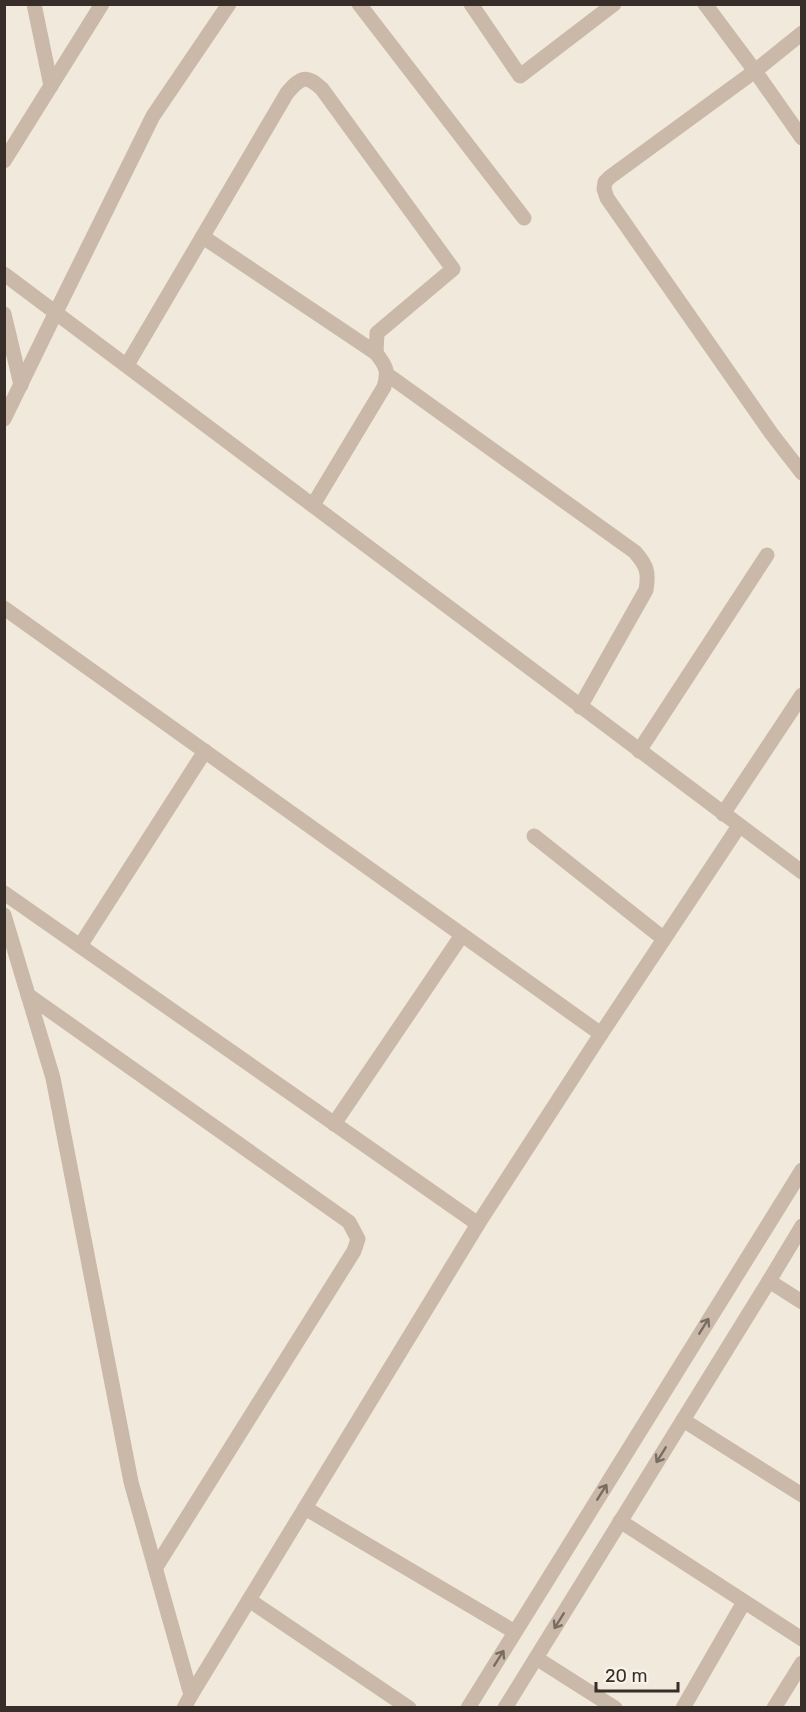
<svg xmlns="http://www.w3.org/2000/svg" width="806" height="1712" font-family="Rubik,sans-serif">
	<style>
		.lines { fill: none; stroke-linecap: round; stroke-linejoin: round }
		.minor { stroke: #cab9a9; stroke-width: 15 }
		.tertiary { stroke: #cab9a9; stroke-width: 15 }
		.oneway { stroke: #796d63 }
	</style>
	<rect width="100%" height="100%" fill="#f2e9dd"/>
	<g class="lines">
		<g class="minor">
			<path d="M34 4 51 86"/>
			<path d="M359 4 524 218"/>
			<path d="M471 4 520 76 614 4"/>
			<path d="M705 4 755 71 802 138"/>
			<path d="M802 33 755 71 610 177 605 182 604 189 607 198 771 433 802 473"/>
			<path d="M4 161 102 4"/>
			<path d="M203 237 376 353C386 366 389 371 384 387L313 505"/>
			<path d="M4 274 802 872"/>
			<path d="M4 314 21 385"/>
			<path d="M127 365 287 93C301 77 306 74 322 89L453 269 377 333 376 353"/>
			<path d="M388 375 635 552C647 566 649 572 646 590L580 707"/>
			<path d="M4 419 56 312 153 116 229 4"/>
			<path d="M4 608 601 1034"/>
			<path d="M639 751 767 555"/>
			<path d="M723 814 802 695"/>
			<path d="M534 836 664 939"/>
			<path d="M4 893 478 1224"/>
			<path d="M4 915 53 1078 131 1482 191 1695 184 1708"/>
			<path d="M80 946 205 751"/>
			<path d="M28 995 349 1222 358 1239 354 1251 156 1567"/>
			<path d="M334 1124 462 935"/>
			<path d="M769 1281 802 1302"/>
			<path d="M683 1420 802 1495"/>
			<path d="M305 1508 515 1632"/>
			<path d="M620 1521 802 1639"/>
			<path d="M249 1600 409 1708"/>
			<path d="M536 1658 615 1708"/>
			<path d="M191 1695 478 1224 601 1034 739 826"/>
			<path d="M683 1708 744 1602"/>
			<path d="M774 1708 802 1663"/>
		</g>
		<g class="tertiary">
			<path d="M468 1708 802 1170"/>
			<path d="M505 1708 769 1281 802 1226"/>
		</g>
	</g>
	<defs><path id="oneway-shaft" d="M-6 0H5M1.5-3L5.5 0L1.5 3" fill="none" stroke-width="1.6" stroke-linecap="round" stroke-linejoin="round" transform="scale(1.5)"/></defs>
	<g class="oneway">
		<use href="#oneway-shaft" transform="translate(704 1326) rotate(-58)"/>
		<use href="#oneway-shaft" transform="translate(661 1455) rotate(122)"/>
		<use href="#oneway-shaft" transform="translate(602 1492) rotate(-58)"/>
		<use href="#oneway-shaft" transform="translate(559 1621) rotate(122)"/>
		<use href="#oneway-shaft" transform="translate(499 1658) rotate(-58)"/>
	</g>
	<rect width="806" height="1712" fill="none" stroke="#372e29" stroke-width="12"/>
	<path d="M596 1682v9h82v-9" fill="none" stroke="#372e29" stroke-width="3"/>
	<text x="605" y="1682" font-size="18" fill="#372e29" stroke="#f9f2e9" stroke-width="4.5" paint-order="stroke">20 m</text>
</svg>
